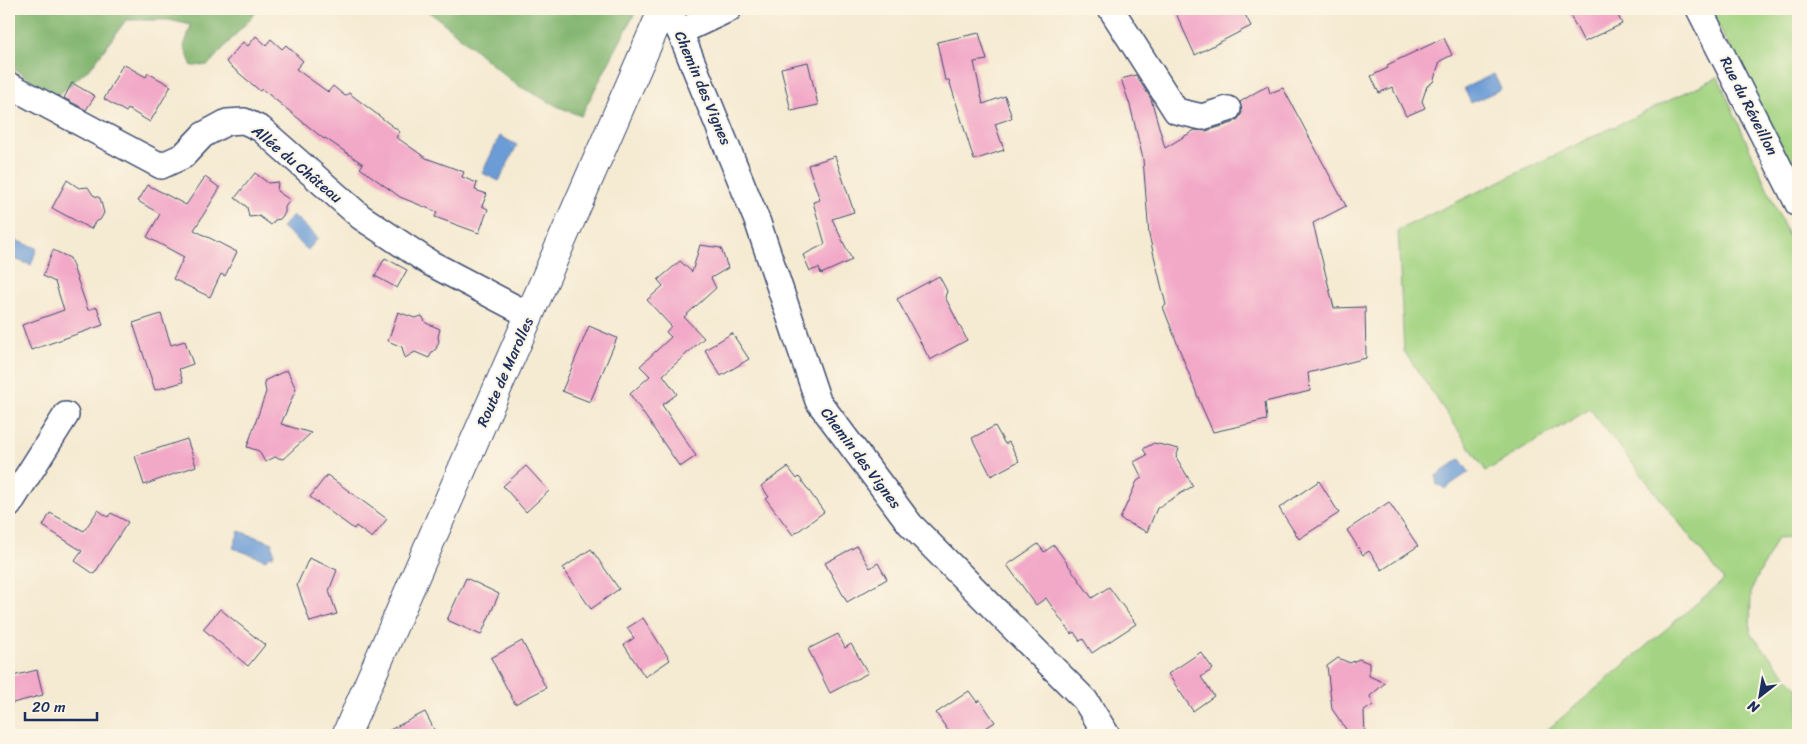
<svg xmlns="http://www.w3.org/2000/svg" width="1807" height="744" font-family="Sriracha,sans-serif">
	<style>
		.green { fill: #a4d483; stroke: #608270 }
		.forest { fill: #83b671; stroke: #4f7268 }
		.water { fill: #6c9cd6; stroke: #44669a }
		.building { fill: #f2a8c7 }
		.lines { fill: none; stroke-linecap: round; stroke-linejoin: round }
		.street-casing { stroke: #3c4b6f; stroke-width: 28 }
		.secondary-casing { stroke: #3c4b6f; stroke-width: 30 }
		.street { stroke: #fff; stroke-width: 25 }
		.secondary { stroke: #fff; stroke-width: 28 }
		.labels { text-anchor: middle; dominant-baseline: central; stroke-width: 4; stroke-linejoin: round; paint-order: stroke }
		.street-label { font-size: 15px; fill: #1b2f5e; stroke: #fcf5e5 }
	</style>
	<rect width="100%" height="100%" fill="#fcf5e5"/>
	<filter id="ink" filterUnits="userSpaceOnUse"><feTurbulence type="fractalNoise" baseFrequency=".02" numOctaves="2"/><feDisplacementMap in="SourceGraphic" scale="10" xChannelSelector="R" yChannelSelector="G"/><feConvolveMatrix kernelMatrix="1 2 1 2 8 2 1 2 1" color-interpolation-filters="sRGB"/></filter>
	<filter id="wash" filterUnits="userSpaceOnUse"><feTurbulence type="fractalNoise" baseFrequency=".0096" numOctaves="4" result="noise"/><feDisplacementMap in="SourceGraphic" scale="20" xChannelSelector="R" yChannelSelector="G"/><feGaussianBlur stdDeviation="1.12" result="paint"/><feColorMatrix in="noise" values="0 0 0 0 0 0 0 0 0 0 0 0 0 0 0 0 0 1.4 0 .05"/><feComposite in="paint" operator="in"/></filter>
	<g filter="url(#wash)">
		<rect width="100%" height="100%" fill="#f5ead2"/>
		<g class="green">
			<path d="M1710 9H1798V187Z"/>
			<path d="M1718 77 1798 258V604L1796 550 1790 537 1777 538 1751 590 1750 633 1798 689V735H1549L1546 731 1724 580 1590 409 1486 471 1404 351 1398 230Z"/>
		</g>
		<g class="forest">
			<path d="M9 9H259L208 65 192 66 184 47 191 25 169 20H126L92 66 57 96 9 66Z"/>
			<path d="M424 9H562L574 13 577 9H633L636 11 581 116 559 107 515 84 440 20Z"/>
		</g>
		<g class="water">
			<path d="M1494 74 1501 89 1471 103 1464 88Z"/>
			<path d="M500 136 517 145 499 181 482 173Z"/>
			<path d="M293 215 318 238 308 250 282 227Z"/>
			<path d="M9 238 37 248 31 265 9 257Z"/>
			<path d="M1460 459 1469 472 1444 489 1442 486 1437 485 1436 481 1437 479 1436 476Z"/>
			<path d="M239 531 273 543 272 546 274 552 273 556 268 557 266 560 233 548Z"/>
		</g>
		<g id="blocks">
			<g class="building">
				<path d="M1174 9H1242L1251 26 1195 55Z"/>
				<path d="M1567 9H1615L1622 24 1584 42Z"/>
				<path d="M979 33 987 60 974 62 983 104 1005 96 1012 118 995 124 1004 150 974 160 949 80H945L937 42Z"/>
				<path d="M256 36 266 45 271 39 282 49 286 45 303 61 296 69 328 92 333 86 345 96 349 93 400 132 396 137 426 158 464 172 462 177 477 183 475 190 487 194 482 206 488 209 479 233 435 217 437 212 400 197 360 168 363 164 325 138 324 139 262 89 260 91 226 62 243 42 248 46Z"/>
				<path d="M1444 38 1452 55 1440 61 1433 82 1427 86 1422 101 1425 108 1406 116 1392 87 1379 93 1371 76 1388 68 1387 65Z"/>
				<path d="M808 62 818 105 791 111 781 68Z"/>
				<path d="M123 64 146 77 148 73 171 86 150 122 128 109 126 112 104 99Z"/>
				<path d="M1136 75 1151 99 1165 148 1195 130 1206 131 1233 123 1239 118 1242 113 1240 102 1256 92 1268 86 1270 93 1283 88 1346 206 1313 223 1334 308 1365 307 1366 358 1308 373 1310 391 1265 402 1267 420 1213 432 1201 405 1163 307 1166 305 1149 235 1143 159 1130 105 1121 79Z"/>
				<path d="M72 83 95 96 86 110 64 98Z"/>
				<path d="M835 156 854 212 832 219 852 260 821 274 819 268 810 271 803 255 825 244 813 202 820 200 808 165Z"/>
				<path d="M255 173 268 183 278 182 277 191 290 200 285 207V213L280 219 275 220 271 225 259 216 249 217 247 207 235 198Z"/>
				<path d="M205 177 220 188 194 230 237 252 225 276 221 274 210 297 173 279 184 257 147 237 160 214 138 201 148 185 186 205Z"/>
				<path d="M67 180 79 188 88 187 93 195 100 198 104 213 100 220 95 222 91 229 52 208Z"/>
				<path d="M700 245 721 248 728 268 711 278 716 288 684 317 704 338 663 375 677 394 662 405 696 456 680 467 630 394 650 376 640 366 671 337 666 332 671 326 647 300 663 286 658 280 680 261 692 272Z"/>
				<path d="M53 250 70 258 88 310 97 307 103 325 31 350 22 325 64 310 55 282 43 276Z"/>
				<path d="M385 258 407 270 397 288 375 276Z"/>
				<path d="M939 276 947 291 945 297 967 340 930 360 897 299Z"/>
				<path d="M398 312 415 318 422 316 426 323 440 329 438 337 439 341 436 349 432 352 429 358 415 352 405 358 402 347 388 341Z"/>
				<path d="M161 314 171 345 185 341 193 364 179 369 183 382 155 390 133 323Z"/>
				<path d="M589 326 617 338 590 402 562 391Z"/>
				<path d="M732 333 749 359 721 376 705 350Z"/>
				<path d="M287 370 296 389 281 424 311 433 283 459 275 457 265 462 259 451 247 447 266 392 264 381Z"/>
				<path d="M995 426 1005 444 1009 442 1019 461 991 476 972 438Z"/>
				<path d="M187 439 196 466 144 485 135 456Z"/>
				<path d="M1154 443 1179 449 1176 457 1193 486 1157 508 1147 532 1120 519 1137 481 1142 478 1134 462 1147 455 1143 449Z"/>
				<path d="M526 466 549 491 526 512 503 486Z"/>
				<path d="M788 467 797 479 799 477 824 512 793 535 766 499 769 497 761 486Z"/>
				<path d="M327 475 387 519 372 538 356 526 354 529 310 497Z"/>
				<path d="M1319 481 1339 513 1299 539 1279 508Z"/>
				<path d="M1389 502 1418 546 1382 570 1369 551 1363 555 1347 530Z"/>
				<path d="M98 510 108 517 111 513 128 522 94 574 75 561 82 551 43 526 50 513 84 531Z"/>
				<path d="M1038 544 1044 552 1054 545 1092 598 1109 587 1136 624 1092 653 1083 639 1080 641 1074 632 1071 634 1046 598 1036 605 1007 565Z"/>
				<path d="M857 546 870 568 878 563 887 579 847 602 825 563Z"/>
				<path d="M591 549 619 589 591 609 563 568Z"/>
				<path d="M309 558 337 570 329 591 337 614 310 622 297 585Z"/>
				<path d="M466 578 499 594 481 635 447 620Z"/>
				<path d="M220 609 265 645 248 666 203 629Z"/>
				<path d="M643 618 670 660 645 677 624 645 634 638 627 628Z"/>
				<path d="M838 634 845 648 851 644 868 673 830 693 808 649Z"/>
				<path d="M522 641 546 688 515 704 491 658Z"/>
				<path d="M1201 652 1213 669 1201 677 1214 696 1193 711 1168 674Z"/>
				<path d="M1338 658 1350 663 1359 659 1369 663V676L1385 683 1370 696 1373 705 1364 711 1365 735H1350L1332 709 1327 666Z"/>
				<path d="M37 670 43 695 9 704V677Z"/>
				<path d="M969 691 977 702 980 700 995 722 975 735H951L936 713Z"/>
				<path d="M425 712 437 735H380Z"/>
			</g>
		</g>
	</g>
	<g filter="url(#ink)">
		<use href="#blocks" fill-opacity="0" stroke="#3c4b6f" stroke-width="1"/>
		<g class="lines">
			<defs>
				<g id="street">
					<path d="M668 9 680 32 758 223 818 401 910 524 1085 700 1107 735"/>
					<path d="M1111 9 1176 111 1202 117 1228 109"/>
					<path d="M1699 9 1798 204"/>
					<path d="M680 32 729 9"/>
					<path d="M9 85 161 166 183 156 203 135 227 122 244 121 261 129 361 217 430 263 529 315"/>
					<path d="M9 505 66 415"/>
				</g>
				<path id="secondary" d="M346 735 663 9"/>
			</defs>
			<use href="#street" class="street-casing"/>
			<use href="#secondary" class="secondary-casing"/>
			<use href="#street" class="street"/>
			<use href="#secondary" class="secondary"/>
		</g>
	</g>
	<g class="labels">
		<g class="street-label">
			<text transform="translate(703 88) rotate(67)">Chemin des Vignes</text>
			<text transform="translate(1749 106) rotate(63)">Rue du Réveillon</text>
			<text transform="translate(297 164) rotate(40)">Allée du Château</text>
			<text transform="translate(505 372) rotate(-66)">Route de Marolles</text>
			<text transform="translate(861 458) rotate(53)">Chemin des Vignes</text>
		</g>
	</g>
	<rect width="1807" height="744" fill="none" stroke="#fcf5e5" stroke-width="30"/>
	<g transform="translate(1760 696) rotate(211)" stroke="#fcf5e5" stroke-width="4" paint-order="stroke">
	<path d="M0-4L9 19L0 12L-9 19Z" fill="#1b2f5e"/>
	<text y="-8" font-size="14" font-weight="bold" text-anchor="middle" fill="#1b2f5e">N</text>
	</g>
	<path d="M25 712v8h72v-8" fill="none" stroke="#1b2f5e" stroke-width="2.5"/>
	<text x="32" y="712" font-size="15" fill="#1b2f5e" stroke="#fcf5e5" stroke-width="4" paint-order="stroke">20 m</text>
</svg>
